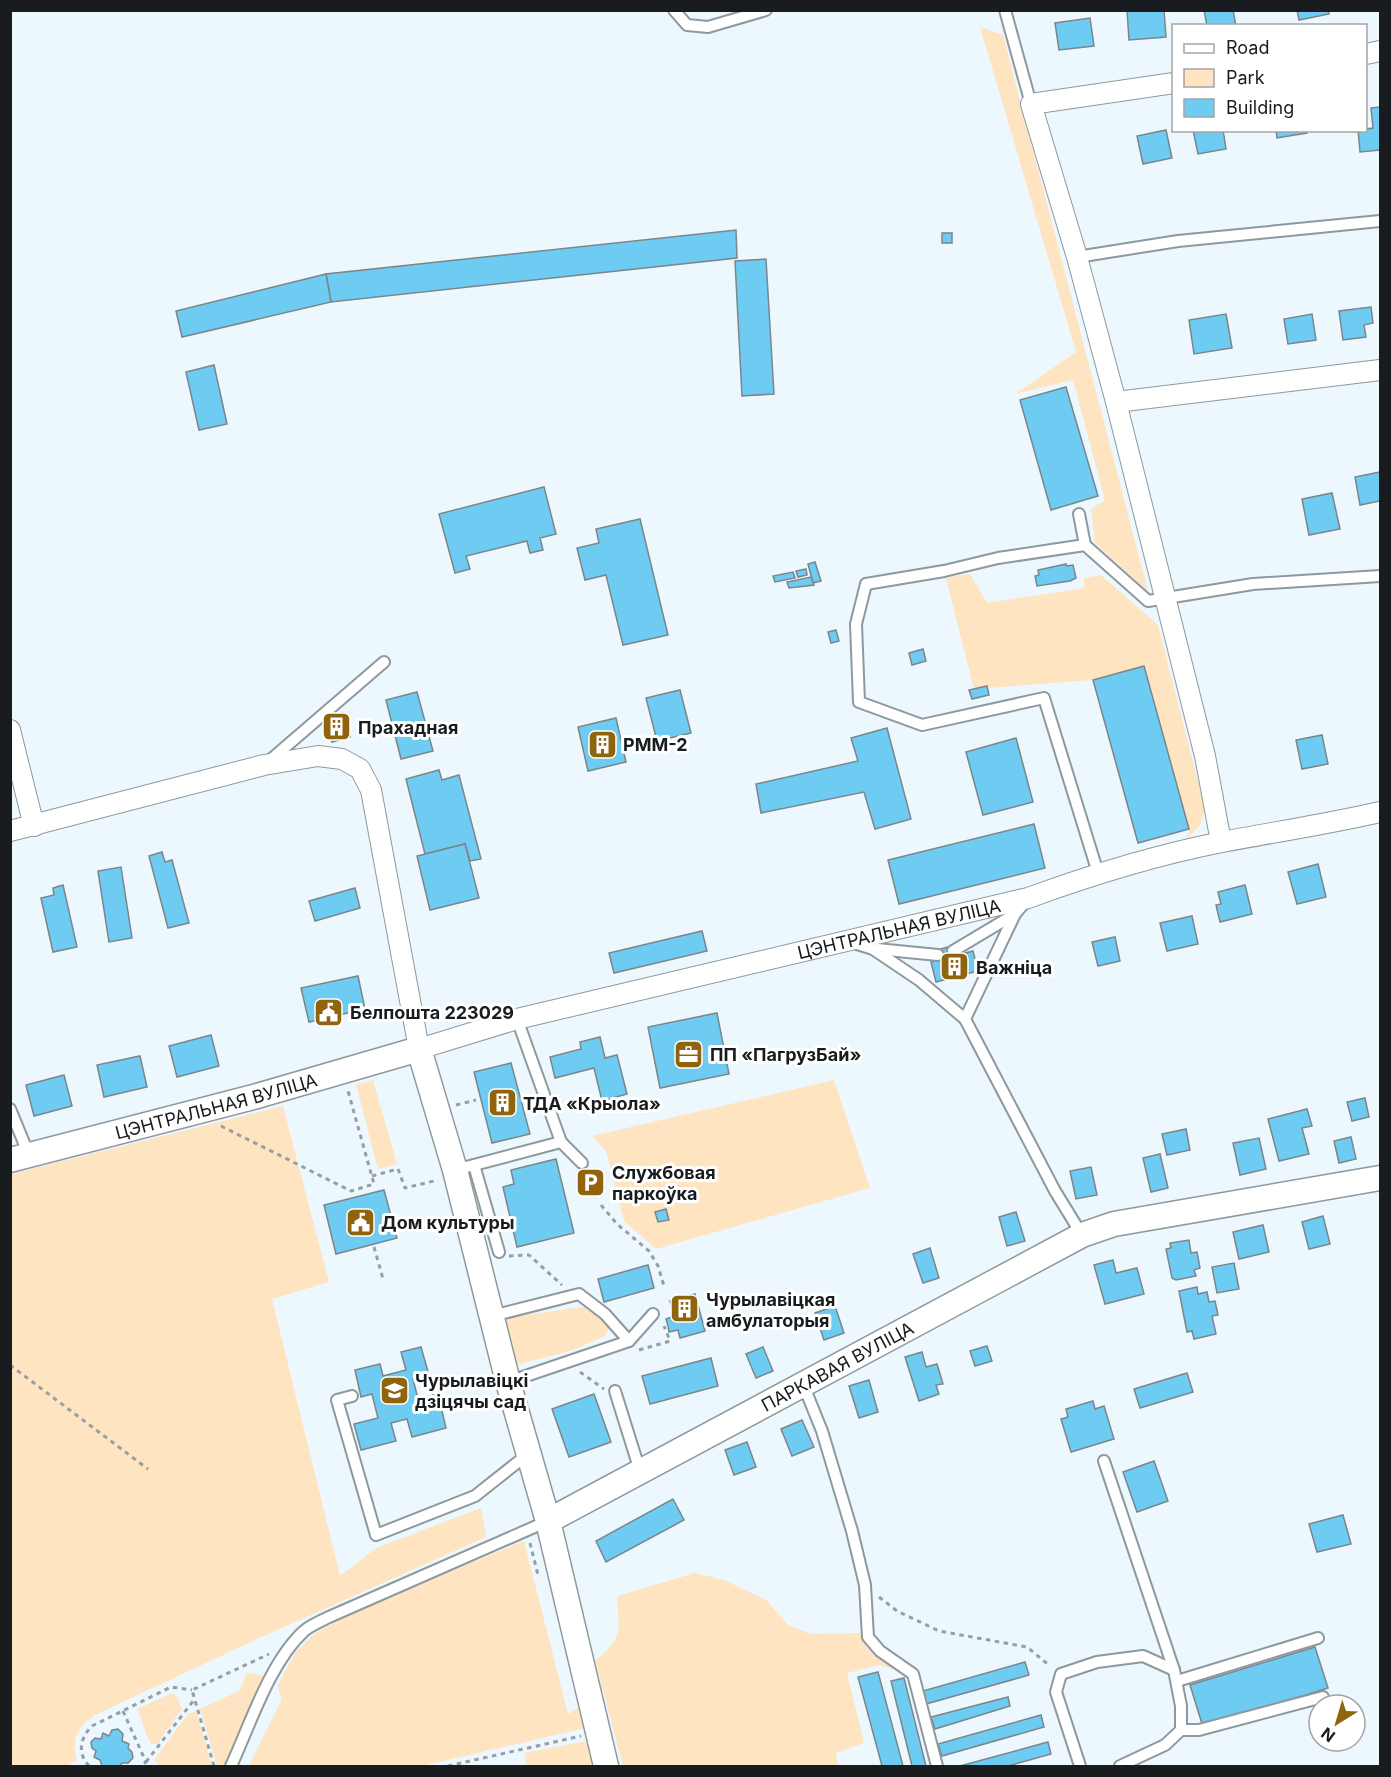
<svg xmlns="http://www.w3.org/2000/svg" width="1391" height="1777" font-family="Inter,sans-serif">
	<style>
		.green { fill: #fee4c1 }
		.building { fill: #6eccf3; stroke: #7b858a; stroke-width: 1.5 }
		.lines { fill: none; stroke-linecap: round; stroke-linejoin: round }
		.service-casing { stroke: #8e999d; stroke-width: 14 }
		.minor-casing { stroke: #8e999d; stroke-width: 22 }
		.tertiary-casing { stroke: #8e999d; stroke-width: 27 }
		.path { stroke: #979fa3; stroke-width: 3; stroke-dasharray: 4.5 4.5; stroke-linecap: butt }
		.service { stroke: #fff; stroke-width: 10 }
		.minor { stroke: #fff; stroke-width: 20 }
		.tertiary { stroke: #fff; stroke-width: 24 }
		.labels { text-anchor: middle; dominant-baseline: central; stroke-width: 6; stroke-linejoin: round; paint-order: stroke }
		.poi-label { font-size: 18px; font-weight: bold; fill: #181c1e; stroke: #fff; text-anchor: start }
		.street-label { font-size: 18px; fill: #181c1e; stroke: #fff }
	</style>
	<rect width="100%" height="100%" fill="#edf8fe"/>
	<g class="green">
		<path d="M980 27 1003 35 1148 591 1095 543 1091 509 1105 500 1073 380 1015 394 1076 352Z"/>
		<path d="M970 574 987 603 1084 588V578L1101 575 1158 625 1205 809 1200 825 1186 840 1189 829 1144 666 1093 680 974 689 946 578Z"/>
		<path d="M373 1080 397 1164 378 1169 356 1084Z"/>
		<path d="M834 1080 870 1188 656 1249 624 1221 606 1151 592 1136Z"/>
		<path d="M283 1106 329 1282 272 1299 340 1576 376 1548 481 1508 486 1537 257 1639 95 1715C77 1728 71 1738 77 1760L67 1766H11V1174Z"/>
		<path d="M589 1306 610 1325 605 1336 573 1350 516 1365 505 1321 512 1317Z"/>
		<path d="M524 1541 568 1714 582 1705 586 1728 421 1766H249L282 1699 277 1686 295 1653 316 1632 367 1606Z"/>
		<path d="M695 1573 724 1580 766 1600 789 1626 812 1634 860 1633 867 1648 902 1671 878 1665 847 1673 864 1743 836 1753 838 1766H623L595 1660C624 1639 619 1629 617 1596Z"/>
		<path d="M247 1673 265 1676 224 1766H217L200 1709 239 1691Z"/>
		<path d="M172 1693 177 1697 182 1709 157 1744H151C144 1732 143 1721 137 1709Z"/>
		<path d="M196 1711 212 1766H161L154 1760 188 1714Z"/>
		<path d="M592 1740 598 1766H527L524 1753Z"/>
	</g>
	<g class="building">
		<path d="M1127 10H1164L1166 37 1129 40Z"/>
		<path d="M1204 10H1233L1236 26H1207Z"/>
		<path d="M1297 10H1328L1329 14 1299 20Z"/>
		<path d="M1090 18 1094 46 1059 50 1055 23Z"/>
		<path d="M1380 107V150L1360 152 1358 130 1373 128 1371 108Z"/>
		<path d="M1166 130 1172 158 1143 164 1137 136Z"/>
		<path d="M1193 130H1223L1226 149 1198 154Z"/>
		<path d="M1276 130H1307V133L1277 138Z"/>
		<path d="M736 230 737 258 331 302 326 274Z"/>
		<rect x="942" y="233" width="10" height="10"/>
		<path d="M766 259 774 394 742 396 735 261Z"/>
		<path d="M326 274 331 302 182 337 176 311Z"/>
		<path d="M1371 307 1373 323 1364 325 1366 337 1343 340 1339 311Z"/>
		<path d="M1226 314 1232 348 1194 354 1189 320Z"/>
		<path d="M1312 314 1316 340 1288 344 1284 319Z"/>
		<path d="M214 365 227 424 199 430 186 372Z"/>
		<path d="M1066 387 1098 496 1051 510 1020 400Z"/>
		<path d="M1380 472V501L1360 505 1355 477Z"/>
		<path d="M544 487 556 534 540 538 543 550 530 553 527 541 466 556 470 569 455 573 439 514Z"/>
		<path d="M1332 493 1340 529 1309 535 1302 499Z"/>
		<path d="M640 519 668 635 623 645 606 575 585 580 577 548 599 543 596 529Z"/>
		<path d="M815 562 821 581 813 583 808 564Z"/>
		<path d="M1066 564V566L1073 565 1076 578 1070 581 1037 586 1035 576 1039 575 1038 570Z"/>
		<path d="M806 569 807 575 798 577 796 571Z"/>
		<path d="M793 572 795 578 775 582 773 576Z"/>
		<path d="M811 577 814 585 789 588 787 582Z"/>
		<path d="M836 630 839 641 831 643 828 632Z"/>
		<path d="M923 649 926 661 912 665 909 653Z"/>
		<path d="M1144 666 1189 829 1138 843 1093 680Z"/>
		<path d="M987 686 989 695 972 699 969 690Z"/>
		<path d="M680 690 691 733 657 741 646 698Z"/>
		<path d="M417 692 433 751 401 759 386 700Z"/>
		<path d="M342 713 350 737 332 742 325 718Z"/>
		<path d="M616 718 626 762 588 771 578 727Z"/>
		<path d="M887 728 911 819 875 829 864 792 761 813 756 784 858 761 851 738Z"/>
		<path d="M1322 735 1328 764 1302 769 1296 740Z"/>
		<path d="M1016 738 1033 802 983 815 966 752Z"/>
		<path d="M439 770 442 780 459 775 481 859 470 861 465 844 425 854 406 779Z"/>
		<path d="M1034 824 1045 868 899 904 888 860Z"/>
		<path d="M465 844 479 898 430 910 417 856Z"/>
		<path d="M162 852 165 862 172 860 189 923 168 928 149 856Z"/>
		<path d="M1318 864 1326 897 1297 904 1288 872Z"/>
		<path d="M121 867 132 938 109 942 98 871Z"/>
		<path d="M63 885 77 947 53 952 41 898 54 895 53 888Z"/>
		<path d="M1245 885 1252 914 1220 922 1216 905 1221 904 1218 892Z"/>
		<path d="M355 888 360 908 315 921 309 901Z"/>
		<path d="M1192 916 1198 944 1167 951 1160 923Z"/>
		<path d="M702 931 707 951 614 973 609 953Z"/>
		<path d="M1115 937 1120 961 1098 966 1092 942Z"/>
		<path d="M952 946 954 956 973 951 978 971 936 982 931 962 940 960 937 950Z"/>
		<path d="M358 976 365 1009 309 1022 301 988Z"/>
		<path d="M717 1013 729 1074 660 1088 648 1027Z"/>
		<path d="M211 1035 219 1066 177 1077 169 1046Z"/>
		<path d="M600 1037 605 1058 617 1055 627 1094 602 1101 594 1068 555 1078 550 1057 581 1049 580 1042Z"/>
		<path d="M140 1056 147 1087 104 1097 97 1065Z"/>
		<path d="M511 1063 530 1134 492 1143 474 1072Z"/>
		<path d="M64 1075 72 1106 34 1116 26 1085Z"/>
		<path d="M1365 1098 1369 1117 1352 1121 1347 1102Z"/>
		<path d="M1307 1109 1312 1126 1302 1128 1309 1154 1279 1161 1268 1119Z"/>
		<path d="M1186 1129 1190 1150 1167 1155 1162 1134Z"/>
		<path d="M1351 1137 1356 1159 1339 1163 1334 1141Z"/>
		<path d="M1259 1138 1266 1169 1240 1175 1233 1143Z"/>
		<path d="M1160 1154 1168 1188 1151 1192 1143 1158Z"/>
		<path d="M556 1159 574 1233 517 1247 503 1187 514 1184 511 1170Z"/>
		<path d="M1091 1167 1097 1195 1076 1199 1070 1171Z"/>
		<path d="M384 1190 397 1238 336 1254 324 1205Z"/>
		<path d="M666 1209 669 1220 658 1222 655 1212Z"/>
		<path d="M1016 1212 1025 1241 1007 1246 999 1217Z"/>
		<path d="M1323 1216 1330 1244 1309 1249 1302 1222Z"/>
		<path d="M1263 1225 1269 1252 1239 1259 1233 1232Z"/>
		<path d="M1189 1240 1191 1253 1197 1252 1200 1268 1194 1270 1196 1276 1176 1280 1172 1278 1166 1249 1171 1248 1170 1243Z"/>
		<path d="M930 1248 939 1278 923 1283 913 1254Z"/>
		<path d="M1113 1260 1116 1273 1137 1268 1144 1294 1105 1304 1094 1265Z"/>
		<path d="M1234 1263 1239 1289 1217 1293 1212 1267Z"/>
		<path d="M648 1265 654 1288 604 1302 598 1279Z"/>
		<path d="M1197 1287 1198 1294 1207 1292 1209 1302 1215 1301 1218 1315 1212 1316 1216 1334 1194 1339 1192 1331 1187 1332 1179 1291Z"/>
		<path d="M695 1294 705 1331 680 1338 678 1330 669 1332 668 1326 666 1319 674 1316 670 1301Z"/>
		<path d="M835 1306 844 1333 824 1340 815 1313Z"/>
		<path d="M987 1346 992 1361 975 1366 970 1351Z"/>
		<path d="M421 1347 429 1375 413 1379 418 1399 438 1394 446 1428 412 1437 407 1419 391 1423 396 1441 361 1450 354 1424 378 1418 372 1394 361 1397 355 1370 380 1364 383 1376 406 1370 401 1352Z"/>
		<path d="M763 1347 773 1371 756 1378 746 1354Z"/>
		<path d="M922 1352 926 1367 937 1364 943 1384 936 1385 939 1394 919 1401 905 1357Z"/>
		<path d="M711 1358 718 1386 650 1404 642 1376Z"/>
		<path d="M1187 1373 1193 1392 1140 1408 1134 1389Z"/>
		<path d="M869 1380 878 1412 859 1418 849 1386Z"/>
		<path d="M594 1394 611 1442 569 1457 552 1409Z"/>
		<path d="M1093 1401 1095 1409 1104 1406 1114 1439 1071 1452 1061 1419 1068 1417 1066 1409Z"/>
		<path d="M802 1420 814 1447 792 1456 781 1429Z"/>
		<path d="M747 1442 756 1467 734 1475 725 1450Z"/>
		<path d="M1154 1461 1168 1501 1137 1512 1123 1472Z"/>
		<path d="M673 1499 684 1520 606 1562 596 1541Z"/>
		<path d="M1343 1515 1351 1544 1317 1552 1309 1524Z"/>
		<path d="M1315 1647 1328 1688 1203 1727 1190 1685Z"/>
		<path d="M1025 1662 1029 1675 926 1704 923 1691Z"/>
		<path d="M878 1672 903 1766H882L858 1677Z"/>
		<path d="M904 1678 926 1766H912L891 1681Z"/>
		<path d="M1008 1697 1010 1706 935 1729 931 1717Z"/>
		<path d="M1041 1715 1044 1727 942 1756 938 1744Z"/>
		<path d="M118 1729 123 1734 122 1741 129 1744 128 1748 132 1752 133 1758 128 1763H122L120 1766H102L100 1760 94 1757 96 1751 92 1748 91 1742 95 1738 101 1739 103 1733 109 1736 112 1730Z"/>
		<path d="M1048 1742 1051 1754 1008 1766H960Z"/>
	</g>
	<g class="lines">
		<defs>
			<g id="service">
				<path d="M674 10 687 25 708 27 766 10"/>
				<path d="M1005 10 1031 104"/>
				<path d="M1077 257 1178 241 1380 221"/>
				<path d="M1079 514 1085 545"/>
				<path d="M269 761 384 662"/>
				<path d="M1098 873 1044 698 922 725 859 702 856 624 866 584 944 571 998 558 1085 545 1148 601 1253 584 1380 576"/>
				<path d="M854 943 873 949 919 980 965 1019 1055 1191 1082 1235"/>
				<path d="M877 949 938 955"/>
				<path d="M953 951 1015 914"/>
				<path d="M965 1019 1015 914 1026 901"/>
				<path d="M10 1109 29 1155"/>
				<path d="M561 1142 582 1163"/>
				<path d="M474 1165 499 1252"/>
				<path d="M455 1170 561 1142 517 1019"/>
				<path d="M492 1316 579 1294 605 1314 629 1341"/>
				<path d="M508 1382 629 1341 653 1314"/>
				<path d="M803 1384 822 1431 852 1531 865 1585 868 1637 880 1651 913 1674 937 1766"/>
				<path d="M615 1391 640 1471"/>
				<path d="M352 1396 337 1400 376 1535 475 1496 528 1454"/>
				<path d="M1104 1461 1174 1670"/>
				<path d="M1177 1681 1318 1638"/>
				<path d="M1181 1730H1199L1323 1697"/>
				<path d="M231 1766C250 1725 270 1662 304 1631 311 1625 321 1621 329 1617L548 1521"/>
				<path d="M1080 1766 1056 1692 1061 1674 1097 1662 1143 1656 1174 1670 1181 1706V1730L1165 1745 1120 1766"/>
			</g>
			<g id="minor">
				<path d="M1366 54 1380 51"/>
				<path d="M1174 83 1031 104 1077 257 1116 402 1205 756 1221 842"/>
				<path d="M1116 402 1380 370"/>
				<path d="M10 730 34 826"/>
				<path id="s1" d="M10 831 264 765 318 756 342 759 360 769 371 790 419 1049 517 1019 1028 898C1091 875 1156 855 1222 842 1275 832 1328 824 1380 812"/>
			</g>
			<g id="tertiary">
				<path id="s2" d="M10 1160 257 1096 419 1049 455 1170 508 1382 548 1521 606 1766"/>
				<path id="s3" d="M548 1521 1082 1235 1114 1224 1380 1178"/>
			</g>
		</defs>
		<use href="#service" class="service-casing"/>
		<use href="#minor" class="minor-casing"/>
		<use href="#tertiary" class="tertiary-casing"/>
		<g class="path">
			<path d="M456 1105 476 1100"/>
			<path d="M221 1126 351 1191 374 1184 348 1091"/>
			<path d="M372 1176 398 1169 405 1188 438 1180"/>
			<path d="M601 1205 617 1224 649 1251 658 1266 664 1286"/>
			<path d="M374 1247 383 1279"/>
			<path d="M509 1256 529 1255 562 1285"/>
			<path d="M639 1350 670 1341 664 1326"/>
			<path d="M10 1365 148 1469"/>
			<path d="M580 1372 604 1389"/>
			<path d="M530 1543 538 1575"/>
			<path d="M879 1597 897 1611 939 1631 1027 1647 1050 1666"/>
			<path d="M123 1711 146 1762 140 1766"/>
			<path d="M146 1762 194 1700"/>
			<path d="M89 1766C77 1753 80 1738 92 1726L171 1687 192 1690"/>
			<path d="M214 1766 192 1690 269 1654"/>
			<path d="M448 1766 581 1736"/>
		</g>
		<use href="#service" class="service"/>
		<use href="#minor" class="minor"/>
		<use href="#tertiary" class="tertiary"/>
	</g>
	<defs>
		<symbol id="building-square" viewBox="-11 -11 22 22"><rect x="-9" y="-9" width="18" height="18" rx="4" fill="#90630d" stroke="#fff"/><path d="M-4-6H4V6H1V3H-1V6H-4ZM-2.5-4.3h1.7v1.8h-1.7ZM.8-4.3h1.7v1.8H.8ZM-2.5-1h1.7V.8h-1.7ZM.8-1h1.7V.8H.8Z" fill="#fff"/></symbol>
		<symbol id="civic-square" viewBox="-11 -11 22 22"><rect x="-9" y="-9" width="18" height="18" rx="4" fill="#90630d" stroke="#fff"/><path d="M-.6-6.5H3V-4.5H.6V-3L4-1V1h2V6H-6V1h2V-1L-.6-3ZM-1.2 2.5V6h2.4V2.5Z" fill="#fff"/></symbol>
		<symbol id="office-square" viewBox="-11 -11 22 22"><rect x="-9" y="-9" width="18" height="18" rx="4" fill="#90630d" stroke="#fff"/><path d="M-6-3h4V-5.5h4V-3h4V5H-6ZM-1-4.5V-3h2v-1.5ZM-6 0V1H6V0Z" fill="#fff"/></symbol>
		<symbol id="parking-square" viewBox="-11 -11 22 22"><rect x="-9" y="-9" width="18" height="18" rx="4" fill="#90630d" stroke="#fff"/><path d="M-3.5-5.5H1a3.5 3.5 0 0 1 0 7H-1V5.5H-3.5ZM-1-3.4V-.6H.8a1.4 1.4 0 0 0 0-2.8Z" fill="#fff"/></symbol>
		<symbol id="school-square" viewBox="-11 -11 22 22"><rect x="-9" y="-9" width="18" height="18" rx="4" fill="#90630d" stroke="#fff"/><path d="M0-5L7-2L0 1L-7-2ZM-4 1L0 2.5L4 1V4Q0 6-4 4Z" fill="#fff"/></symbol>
	</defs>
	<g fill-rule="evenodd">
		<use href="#building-square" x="320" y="710" width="33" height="33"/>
		<use href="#building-square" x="586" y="728" width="33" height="33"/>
		<use href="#building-square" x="938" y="950" width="33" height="33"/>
		<use href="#civic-square" x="312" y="996" width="33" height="33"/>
		<use href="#office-square" x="672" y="1038" width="33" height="33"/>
		<use href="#building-square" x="486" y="1086" width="33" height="33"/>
		<use href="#parking-square" x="574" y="1166" width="33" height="33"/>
		<use href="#civic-square" x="344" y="1206" width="33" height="33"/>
		<use href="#building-square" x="668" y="1292" width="33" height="33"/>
		<use href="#school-square" x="378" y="1374" width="33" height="33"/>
	</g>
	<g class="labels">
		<g class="poi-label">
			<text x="358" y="727">Прахадная</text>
			<text x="623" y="744">РММ-2</text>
			<text x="976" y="967">Важніца</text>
			<text x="350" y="1012">Белпошта 223029</text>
			<text x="710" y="1054">ПП «ПагрузБай»</text>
			<text x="523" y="1103">ТДА «Крыола»</text>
			<text x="612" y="1172">Службовая<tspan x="612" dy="21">паркоўка</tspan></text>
			<text x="381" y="1222">Дом культуры</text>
			<text x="706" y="1299">Чурылавіцкая<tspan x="706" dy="21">амбулаторыя</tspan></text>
			<text x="415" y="1380">Чурылавіцкі<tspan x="415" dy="21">дзіцячы сад</tspan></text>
		</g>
		<g class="street-label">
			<text stroke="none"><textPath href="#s1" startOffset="1144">ЦЭНТРАЛЬНАЯ ВУЛІЦА</textPath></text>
			<text stroke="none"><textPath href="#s2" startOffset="213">ЦЭНТРАЛЬНАЯ ВУЛІЦА</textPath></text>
			<text stroke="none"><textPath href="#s3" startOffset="328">ПАРКАВАЯ ВУЛІЦА</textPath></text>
		</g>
	</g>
	<rect width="1391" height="1777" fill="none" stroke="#181c1e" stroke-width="24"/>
	<rect x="1172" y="24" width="195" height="108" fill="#ffffff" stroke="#a3a4a5" stroke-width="1.5"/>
	<rect x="1184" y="44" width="30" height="9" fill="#ffffff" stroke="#a3a4a5" stroke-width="1.5"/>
	<text x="1226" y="54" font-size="18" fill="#181c1e">Road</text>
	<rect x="1184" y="69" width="30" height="18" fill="#fee4c1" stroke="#a3a4a5" stroke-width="1.5"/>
	<text x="1226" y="84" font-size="18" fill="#181c1e">Park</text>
	<rect x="1184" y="99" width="30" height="18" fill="#6eccf3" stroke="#a3a4a5" stroke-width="1.5"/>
	<text x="1226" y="114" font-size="18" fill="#181c1e">Building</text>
	<g transform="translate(1337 1723) rotate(217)"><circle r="28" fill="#ffffff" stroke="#a3a4a5" stroke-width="1.5"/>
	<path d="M0-4.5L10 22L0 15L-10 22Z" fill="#90630d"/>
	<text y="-9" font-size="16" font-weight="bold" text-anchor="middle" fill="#181c1e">N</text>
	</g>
</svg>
